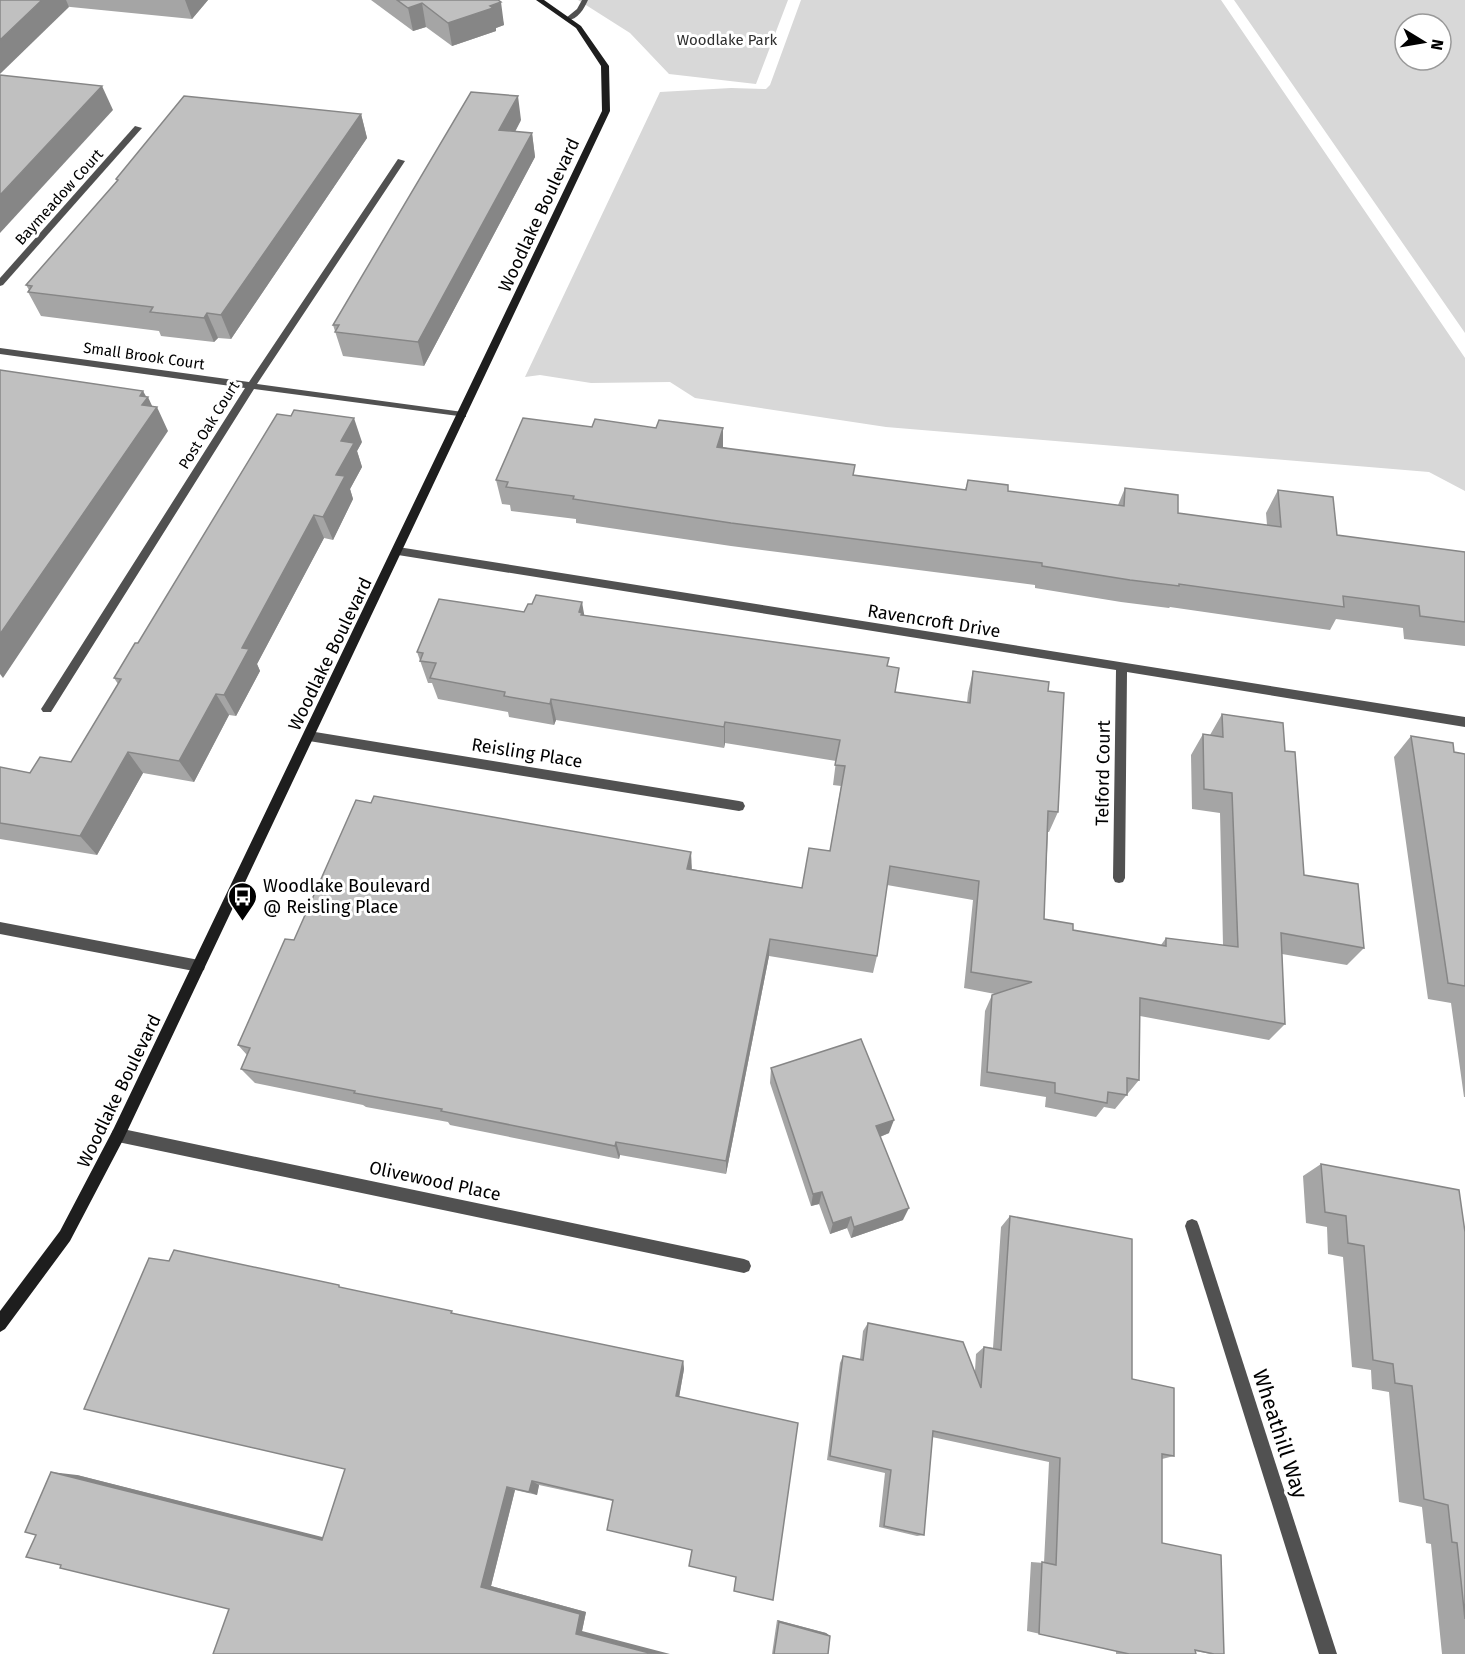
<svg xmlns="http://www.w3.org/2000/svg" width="1465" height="1654" font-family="'Fira Sans',sans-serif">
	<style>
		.green { fill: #d8d8d8; fill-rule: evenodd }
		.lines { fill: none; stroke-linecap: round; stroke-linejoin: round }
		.lane { fill: #515151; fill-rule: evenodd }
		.street { fill: #515151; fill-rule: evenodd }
		.secondary { fill: #1e1e1e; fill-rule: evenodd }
		.wall { fill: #a5a5a5 }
		.shaded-wall { fill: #868686 }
		.building { fill: #c0c0c0; stroke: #868686; stroke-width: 1.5 }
		.labels { text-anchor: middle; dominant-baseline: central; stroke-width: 6; stroke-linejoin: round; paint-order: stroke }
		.far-park-label { font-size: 15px; fill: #2f2f2f; stroke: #fff }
		.far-street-label { font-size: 15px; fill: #000; stroke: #fff }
		.street-label { font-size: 18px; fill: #000; stroke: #fff }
		.poi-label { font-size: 18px; fill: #000; stroke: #fff; text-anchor: start }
		.near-street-label { font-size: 21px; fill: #000; stroke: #fff }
	</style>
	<rect width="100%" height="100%" fill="#fff"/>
	<g class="green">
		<path d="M578 0H788L756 84 669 74 630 33Z"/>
		<path d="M801 0H1221L1465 358V491L1429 472 886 427 695 398 670 382 591 383 540 375 525 377 660 92 731 88 766 89 770 85Z"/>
		<path d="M1234 0H1465V333ZM1405 24H1441V60H1405Z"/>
	</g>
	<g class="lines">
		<g class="lane">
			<path d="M582 0H588C584 9 577 21 566 20V18L577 9Z"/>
			<path d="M0 922 199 960 204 962 205 966 204 970 199 972 0 934Z"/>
		</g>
		<g class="street">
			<path d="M135 126 142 128 3 285 0 286V278Z"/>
			<path d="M398 159 405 161 257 384 463 412 466 413V417L254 389 51 712H43L41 709 43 706 245 388 0 354V348L249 382Z"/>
			<path d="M398 547 1465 717V727L1127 672 1125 878 1123 882 1119 883 1115 882 1113 878 1116 670 398 555 393 551Z"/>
			<path d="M309 731 739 801 743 802 745 806 743 810 739 811 309 741 303 736Z"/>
			<path d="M118 1128 744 1259 749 1261 751 1266 749 1271 744 1273 118 1142 113 1140 111 1135 113 1130Z"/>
			<path d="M1192 1219 1197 1221 1199 1226 1337 1654H1319L1185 1226 1187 1221Z"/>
		</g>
		<path class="secondary" d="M536 0H544L581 26 609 66 610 111 123 1140 70 1241 5 1329 0 1332V1311L60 1231 113 1130 602 111 601 66 576 28Z"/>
	</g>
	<g class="wall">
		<path d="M0 0H208L192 19Z"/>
		<path d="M371 0H498L504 25 496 28V31L452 46 426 27 413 31Z"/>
		<path d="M361 114 367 138 231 339 218 338 214 342 161 336 159 331 41 316 28 292 29 290 26 285 117 181 116 179Z"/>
		<path d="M521 120 515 132 532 133 535 157 424 366 343 356 333 325Z"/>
		<path d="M362 442 357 451 362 467 350 489 353 499 333 540 324 538 257 664 260 671 236 716 229 715 194 782 143 773 97 855 0 839V767L30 773 71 762 118 684 114 678 138 643Z"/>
		<path d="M723 447 854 475 965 490 968 480 1008 491 1118 505 1125 488 1178 513 1267 525 1266 513 1278 490 1337 535 1465 552V646L1404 639 1403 628 1336 619 1330 630 1170 607 1169 608 1121 602 1035 588V585L731 546 576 523V519L511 511 510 505 502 504 496 480Z"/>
		<path d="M524 612 584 615 887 666 895 692 967 703 968 693 973 671 1048 691 1058 812 1049 832H1048L1044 919 1073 930 1161 945 1166 938 1223 945 1220 813 1192 809 1191 755 1203 734 1210 735 1222 714 1285 751 1304 875 1364 948 1347 965 1282 954 1285 1024 1269 1040 1140 1016 1139 1080 1115 1109 1104 1107 1096 1117 1045 1107 1046 1097 980 1086 985 1011 992 995 995 994 964 988 973 900 887 885 877 956 873 973 769 956 726 1174 620 1155 619 1159 450 1125 448 1122 366 1107 363 1105 255 1083 241 1069 247 1055 238 1045 294 940 692 869 802 888 830 851 841 786 833 785 836 761 725 743 724 748 556 720 554 725 509 717 508 712 438 699 432 683H428L417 652Z"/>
		<path d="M1411 736 1454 752 1465 754V1097H1464L1451 1003 1428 999 1394 757Z"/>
		<path d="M771 1068 889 1133 880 1137 903 1220 851 1238 847 1228 830 1234 819 1204 811 1206 770 1083Z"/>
		<path d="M1321 1164 1465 1232V1654H1442L1431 1544 1426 1543 1422 1507 1399 1502 1389 1392 1372 1389 1371 1370 1352 1367 1343 1257 1328 1254 1327 1227 1306 1223 1303 1176Z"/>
		<path d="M1010 1216 1132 1379 1174 1456 1162 1459V1543L1224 1654H1211L1195 1651 1196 1654H1116V1651L1027 1631 1031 1562 1044 1563 1049 1462 932 1437 924 1535 917 1536 879 1527 885 1473 827 1460 840 1363 843 1356 860 1359 863 1331 868 1323 975 1371 976 1354 984 1347 993 1348 1001 1227Z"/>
		<path d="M343 1288 455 1314 683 1361 684 1369 679 1397 736 1577 613 1501 539 1485 537 1495 515 1490 491 1586 586 1612 582 1631 229 1609 61 1565 36 1535 77 1475 323 1538 345 1469Z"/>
		<path d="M777 1620 826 1633 830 1636 828 1654H772Z"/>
	</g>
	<g class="shaded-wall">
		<path d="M42 0H66L69 7 0 74V40Z"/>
		<path d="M185 0H208L192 19Z"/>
		<path d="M501 2 504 25 496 28V31L452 46 448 23Z"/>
		<path d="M422 3 426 27 413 31 408 8Z"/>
		<path d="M102 86 113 110 0 233V195Z"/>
		<path d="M518 96 521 120 503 154 499 130Z"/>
		<path d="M361 114 367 138 231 339 221 315Z"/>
		<path d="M532 133 535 157 424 366 418 342Z"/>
		<path d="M207 313 218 338 214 342 204 318Z"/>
		<path d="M143 391 147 398 148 397 154 410 157 407 168 431 3 678 0 674V634L142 405 140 396Z"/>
		<path d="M354 418 362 442 357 451 362 467 350 489 353 499 333 540 323 517 336 475 341 441Z"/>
		<path d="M723 428V452L717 447Z"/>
		<path d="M314 515 324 538 257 664 260 671 236 716 224 695 242 648Z"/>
		<path d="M582 602 586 625 579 612Z"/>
		<path d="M216 694 229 715 194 782 179 761Z"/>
		<path d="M551 699 556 720 554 725 550 704Z"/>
		<path d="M725 722V743L724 748V727Z"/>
		<path d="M128 752 143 773 97 855 80 836Z"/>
		<path d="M691 852 692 871 687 869Z"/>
		<path d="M770 939 769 956 726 1174V1161Z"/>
		<path d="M894 1120 889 1133 872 1140 876 1126Z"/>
		<path d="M616 1142 620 1155 619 1159 615 1146Z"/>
		<path d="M822 1192 819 1204 811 1206 813 1194Z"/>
		<path d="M909 1208 903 1220 851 1238 854 1227Z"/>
		<path d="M851 1217 847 1228 830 1234 833 1223Z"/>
		<path d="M683 1361 684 1369 678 1403 676 1396Z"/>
		<path d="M51 1472 77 1475 338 1541 322 1540Z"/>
		<path d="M532 1481 539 1485 537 1495 529 1492Z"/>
		<path d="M507 1487 515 1490 491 1586 586 1612 582 1631 670 1654H653L576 1634 481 1587Z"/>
		<path d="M777 1620 826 1633 830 1636 779 1622Z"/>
	</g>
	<g class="building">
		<path d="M0 0H42L0 40Z"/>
		<path d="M397 0H498L501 2 490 6 493 8 448 23 422 3 408 8Z"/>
		<path d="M0 75 102 86 0 195Z"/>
		<path d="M471 92 518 96 499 130 532 133 418 342 335 332 339 325H333Z"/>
		<path d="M184 96 361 114 221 315 207 313 204 318 150 312 153 307 28 292 32 286 26 285 118 180 116 179Z"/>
		<path d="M0 370 143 391 140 396 148 397 142 405 157 407 0 634Z"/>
		<path d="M294 410 354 418 341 441 354 443 336 475 345 476 323 517 314 515 242 648 249 649 224 695 216 694 179 761 128 752 80 836 0 823V767L30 773 40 757 71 762 121 679 114 678 135 643H138L277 414 291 416Z"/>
		<path d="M523 418 592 427 595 419 656 428 659 420 723 428 717 447 855 465 853 475 966 490 968 480 1008 485V491L1124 506 1125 488 1178 495V513L1281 527 1278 490 1333 497 1337 535 1465 552V622L1420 616 1419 606 1343 596 1344 607 1179 584V586L1130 580 1042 566V563L731 523 573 499 574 496 506 487 508 482 496 480Z"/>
		<path d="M536 595 582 602 579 612 582 613 581 615 889 658 887 666 899 668 895 692 970 703 973 671 1049 682 1048 691 1064 693 1058 812 1048 811 1044 919 1073 924V930L1166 946V938L1238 947 1232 793 1204 789 1203 734 1223 737 1222 714 1283 723 1285 751 1295 752 1304 875 1358 884 1364 948 1281 933 1285 1024 1140 998 1139 1080 1127 1078V1095L1108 1092 1107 1103 1055 1093V1083L987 1072 992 995 1032 982 971 972 979 881 890 866 877 956 770 939 726 1161 616 1142 615 1146 441 1111 442 1109 354 1093 355 1091 241 1069 250 1048 238 1045 285 939 294 940 356 800 371 803 374 796 691 852 687 869 802 888 809 848 830 851 845 766 835 765 840 740 725 722 724 727 551 699 550 704 504 696 505 692 430 678 436 663 420 661 423 653 417 652 439 599 524 612 528 604H532Z"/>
		<path d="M1411 736 1453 743 1454 752 1465 754V986L1448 983Z"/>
		<path d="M861 1039 894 1120 876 1126 909 1208 854 1227 851 1217 833 1223 822 1192 813 1194 771 1068Z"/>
		<path d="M1321 1164 1459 1190 1465 1232V1619L1457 1543 1452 1542 1448 1505 1424 1499 1412 1386 1395 1383 1393 1364 1373 1360 1364 1246 1348 1243 1346 1216 1325 1212Z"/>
		<path d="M1010 1216 1132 1239V1379L1174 1388V1456L1162 1454V1543L1221 1555 1224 1654H1214L1195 1650 1196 1654H1129L1039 1634 1042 1562 1056 1565 1060 1458 933 1431 924 1535 884 1526 891 1470 830 1456 843 1356 863 1360 868 1323 963 1342 981 1388 984 1347 1001 1350Z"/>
		<path d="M174 1250 339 1285V1287L452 1311 451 1313 683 1361 676 1396 798 1423 773 1600 734 1591 736 1577 689 1566 692 1550 607 1530 613 1500 532 1481 529 1492 507 1487 481 1587 580 1614 576 1634 653 1654H213L229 1609 60 1568 61 1565 26 1557 36 1535 25 1532 51 1472 322 1540 345 1469 84 1409 149 1258 169 1261Z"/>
		<path d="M779 1622 830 1636 828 1654H774Z"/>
	</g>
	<defs>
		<symbol id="bus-pin" viewBox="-11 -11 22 30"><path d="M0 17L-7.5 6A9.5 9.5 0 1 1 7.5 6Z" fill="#000" stroke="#fff"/><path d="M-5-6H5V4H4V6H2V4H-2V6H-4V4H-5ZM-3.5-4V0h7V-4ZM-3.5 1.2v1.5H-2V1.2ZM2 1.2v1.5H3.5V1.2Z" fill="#fff"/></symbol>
	</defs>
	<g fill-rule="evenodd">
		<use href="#bus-pin" x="226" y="880" width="33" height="45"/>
	</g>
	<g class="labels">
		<g class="far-park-label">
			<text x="727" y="40">Woodlake Park</text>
		</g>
		<g class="far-street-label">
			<text transform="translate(59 197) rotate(-48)">Baymeadow Court</text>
			<text transform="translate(144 356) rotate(8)">Small Brook Court</text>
			<text transform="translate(209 425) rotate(-58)">Post Oak Court</text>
		</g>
		<g class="street-label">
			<text transform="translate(539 215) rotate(-65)">Woodlake Boulevard</text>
			<text transform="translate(934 621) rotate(9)">Ravencroft Drive</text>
			<text transform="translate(330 654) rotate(-64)">Woodlake Boulevard</text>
			<text transform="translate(527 753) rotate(9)">Reisling Place</text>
			<text transform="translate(1103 773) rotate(-89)">Telford Court</text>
			<text transform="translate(119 1091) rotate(-64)">Woodlake Boulevard</text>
			<text transform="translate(435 1181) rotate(12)">Olivewood Place</text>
		</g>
		<g class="poi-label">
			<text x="263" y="886">Woodlake Boulevard<tspan x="263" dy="21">@ Reisling Place</tspan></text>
		</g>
		<g class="near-street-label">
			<text transform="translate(1280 1434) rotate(72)">Wheathill Way</text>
		</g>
	</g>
	<g transform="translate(1423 42) rotate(101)"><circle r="28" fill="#ffffff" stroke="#999999" stroke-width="1.5"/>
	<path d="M0-4.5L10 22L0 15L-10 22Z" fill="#000000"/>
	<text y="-9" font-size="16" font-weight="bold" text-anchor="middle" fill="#000000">N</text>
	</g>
</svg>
